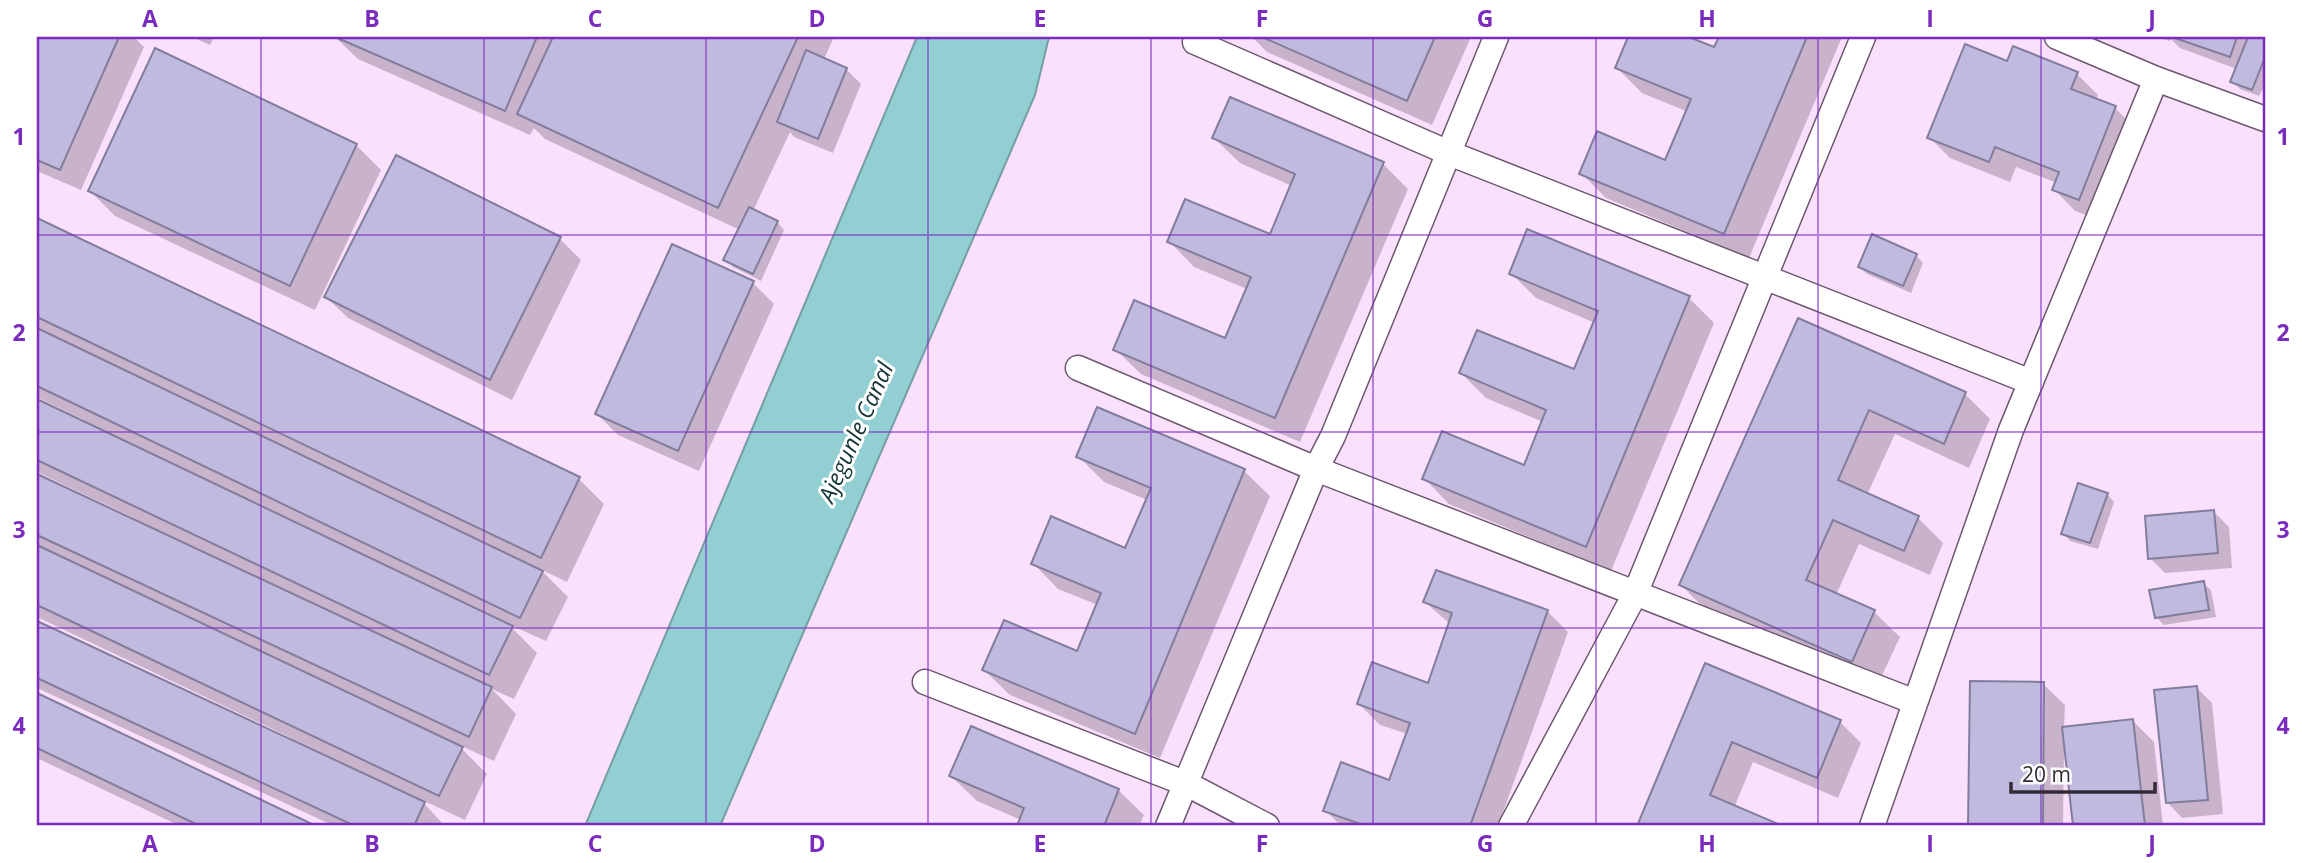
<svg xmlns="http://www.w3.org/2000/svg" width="2302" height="863" font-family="'Open Sans',sans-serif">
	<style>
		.water { fill: #91cfd3; stroke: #759ea4; stroke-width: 2 }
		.shadow { fill: #0003 }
		.building { fill: #c0bbde; stroke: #827d9d; stroke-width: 2 }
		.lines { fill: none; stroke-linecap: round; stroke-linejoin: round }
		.service-casing { stroke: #6e5770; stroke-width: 27 }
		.service { stroke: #fff; stroke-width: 24 }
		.grid { fill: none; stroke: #7b2cbf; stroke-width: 2; stroke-opacity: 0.55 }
		.labels { text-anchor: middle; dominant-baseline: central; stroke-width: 6; stroke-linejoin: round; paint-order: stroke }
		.water-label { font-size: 23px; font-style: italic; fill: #153537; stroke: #fff }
		.neatline { fill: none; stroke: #7b2cbf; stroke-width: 2.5 }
		.grid-label { font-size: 23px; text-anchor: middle; font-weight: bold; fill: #7b2cbf }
	</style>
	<rect width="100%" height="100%" fill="#fbe0fe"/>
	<path class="water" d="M917 37H1049L1035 95 720 826H585Z"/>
	<g class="shadow">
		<path d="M37 37H134L144 47 81 190 37 171Z"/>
		<path d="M192 37H214L210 45Z"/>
		<path d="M335 37H834L824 59 846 69 861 84 833 153 794 137 790 132 753 211 777 222 784 230 761 281 733 267 726 259 740 230 545 139 534 128 530 135 358 59Z"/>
		<path d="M1252 37H1471L1432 125 1267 52Z"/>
		<path d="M1630 37H1685L1715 50 1720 37H1842L1749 258 1606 198 1581 173 1666 162 1688 112 1642 93 1617 68Z"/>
		<path d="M2156 37H2265V88L2264 86 2259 96 2240 89 2232 81 2237 69 2180 48 2171 39 2170 41Z"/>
		<path d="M2008 63 2077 74 2098 95 2096 100 2115 108 2136 129 2100 220 2075 211 2054 189 2057 183 2016 167 2010 182 1950 158 1929 137Z"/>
		<path d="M1214 138 1383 164 1408 189 1300 442 1141 374 1115 349 1226 340 1247 289 1194 267 1169 241 1271 237 1292 186 1240 163Z"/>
		<path d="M356 145 381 170 315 310 115 216 90 191Z"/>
		<path d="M397 157 560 239 581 260 512 400 348 318 326 297Z"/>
		<path d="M37 219 579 479 604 504 567 582 540 569 568 597 546 641 508 624 537 653 514 699 492 689 516 714 494 761 457 744 487 774 465 820 420 799 445 826H334L37 688V623L289 741 291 738 37 617V476L133 521 134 518 37 472V401L82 423 84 420 37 397Z"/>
		<path d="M1916 255 1923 263 1911 293 1867 274 1860 267Z"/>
		<path d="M1511 273 1689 298 1714 323 1611 571 1449 504 1424 478 1525 467 1543 422 1486 398 1461 373 1575 371 1595 323 1536 298Z"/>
		<path d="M753 283 774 304 699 471 618 435 597 414Z"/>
		<path d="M1798 320 1965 394 1990 419 1969 468 1895 434 1867 495 1918 518 1943 543 1930 575 1859 544 1836 595 1874 612 1900 637 1877 686 1706 610 1681 585Z"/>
		<path d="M1098 409 1244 471 1270 496 1160 758 1010 695 984 670 1078 654 1098 605 1058 589 1033 563 1126 550 1147 500 1104 482 1078 456Z"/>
		<path d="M2107 494 2114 502 2098 549 2070 541 2063 533Z"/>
		<path d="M2214 512 2229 527 2232 568 2165 573 2150 558Z"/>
		<path d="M2203 583 2211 590 2216 617 2164 625 2156 617Z"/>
		<path d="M1425 602 1547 611 1568 632 1498 826H1341L1325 810 1391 782 1408 734 1380 725 1359 704 1429 685 1450 624Z"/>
		<path d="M1706 665 1840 722 1861 743 1838 798 1753 762 1734 808 1778 826H1639Z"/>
		<path d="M1972 683 2043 684 2065 705 2064 728 2133 721 2154 742 2163 826H2075L2067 751H2064L2063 826H1970Z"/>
		<path d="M2197 688 2212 703 2223 814 2182 818 2167 802Z"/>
		<path d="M37 695 312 826H180L37 758Z"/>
		<path d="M951 776 1118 790 1144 815 1139 826H1018L1021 820 977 801Z"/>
	</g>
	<g class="building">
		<path d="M37 37H119L60 170 37 160Z"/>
		<path d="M335 37H537L505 111Z"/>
		<path d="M553 37H798L718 208 517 114Z"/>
		<path d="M1262 37H1435L1407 101Z"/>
		<path d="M1628 37H1689L1714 47 1719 37H1807L1724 234 1579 174 1597 131 1665 160 1691 99 1615 68Z"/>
		<path d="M2172 37H2237L2230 57Z"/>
		<path d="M2248 37H2265V57L2252 90 2230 82Z"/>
		<path d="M1965 44 2007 61 2013 46 2078 72 2071 89 2116 106 2079 200 2052 190 2059 172 1995 147 1989 162 1927 138Z"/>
		<path d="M155 48 357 144 290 286 88 191Z"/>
		<path d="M806 50 847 68 818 139 777 122Z"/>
		<path d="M1230 97 1384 162 1275 418 1113 350 1134 300 1225 338 1251 277 1167 242 1185 199 1270 234 1295 174 1212 138Z"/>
		<path d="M396 155 561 237 490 380 324 297Z"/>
		<path d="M749 207 778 221 753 274 723 260Z"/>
		<path d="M37 218 580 477 541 558 37 317Z"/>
		<path d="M1527 229 1690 296 1586 547 1422 479 1442 431 1524 465 1546 410 1459 373 1477 330 1574 369 1598 311 1509 274Z"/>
		<path d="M1872 234 1917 254 1903 286 1858 267Z"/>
		<path d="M672 244 754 281 678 451 595 414Z"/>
		<path d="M1798 318 1966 392 1944 444 1869 410 1838 480 1919 516 1904 551 1833 520 1806 580 1875 610 1852 662 1679 585Z"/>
		<path d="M37 328 543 571 520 618 37 386Z"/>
		<path d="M37 399 513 626 489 675 37 460Z"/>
		<path d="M1097 407 1245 469 1135 734 982 670 1004 620 1077 651 1101 593 1031 564 1051 516 1125 548 1151 488 1076 457Z"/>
		<path d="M37 474 492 687 469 737 37 535Z"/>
		<path d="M2078 483 2108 493 2090 543 2061 534Z"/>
		<path d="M2214 510 2218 553 2148 559 2145 516Z"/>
		<path d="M37 545 463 747 439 796 37 605Z"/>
		<path d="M1436 570 1548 610 1470 826H1366L1323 811 1341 762 1389 780 1410 723 1357 704 1372 662 1428 683 1452 613 1423 602Z"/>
		<path d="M2204 581 2209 610 2155 618 2149 590Z"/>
		<path d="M37 621 425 802 414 826H355L37 678Z"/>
		<path d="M1705 663 1841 720 1817 778 1732 742 1710 795 1783 826H1637Z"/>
		<path d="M1970 681 2044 682 2043 826H1968Z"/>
		<path d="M2197 686 2208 800 2166 803 2154 690Z"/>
		<path d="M37 693 316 826H200L37 748Z"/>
		<path d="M2133 719 2145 826H2073L2062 727Z"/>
		<path d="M971 726 1119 789 1104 826H1017L1024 808 949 776Z"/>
	</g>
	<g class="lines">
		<defs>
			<g id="service">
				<path d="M2057 37 2156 79 2265 119"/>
				<path d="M1195 42 1449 153 2031 382"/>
				<path d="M1078 368 1316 469 1915 702"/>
				<path d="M925 682 1187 784 1267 826"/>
				<path d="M1168 826 1316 469 1333 436 1496 37"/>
				<path d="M1511 826 1635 594 1863 37"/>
				<path d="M1872 826 2011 430 2156 79"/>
			</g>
		</defs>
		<use href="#service" class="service-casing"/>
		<use href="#service" class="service"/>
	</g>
	<path class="grid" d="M261 37V826M484 37V826M706 37V826M928 37V826M1151 37V826M1373 37V826M1596 37V826M1818 37V826M2041 37V826M37 235H2265M37 432H2265M37 628H2265"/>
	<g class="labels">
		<g class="water-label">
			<text transform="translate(855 432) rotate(-66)">Ajegunle Canal</text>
		</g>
	</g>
	<rect width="2302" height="863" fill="none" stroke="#ffffff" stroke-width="77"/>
	<path d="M2011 782v10h144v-10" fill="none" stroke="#342a35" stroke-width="3.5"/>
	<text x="2022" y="782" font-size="21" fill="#342a35" stroke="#ffffff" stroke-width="5" paint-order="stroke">20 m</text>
	<rect x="38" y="38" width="2226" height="786" class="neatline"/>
	<g class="grid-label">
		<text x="150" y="27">A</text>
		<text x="372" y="27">B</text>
		<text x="595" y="27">C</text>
		<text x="817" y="27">D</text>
		<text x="1040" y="27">E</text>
		<text x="1262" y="27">F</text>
		<text x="1485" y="27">G</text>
		<text x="1707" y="27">H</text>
		<text x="1930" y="27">I</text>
		<text x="2152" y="27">J</text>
		<text x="19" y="145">1</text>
		<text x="2283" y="145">1</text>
		<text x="19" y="341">2</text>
		<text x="2283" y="341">2</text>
		<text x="19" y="538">3</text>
		<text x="2283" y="538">3</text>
		<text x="19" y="734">4</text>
		<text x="2283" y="734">4</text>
		<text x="150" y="852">A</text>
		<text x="372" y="852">B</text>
		<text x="595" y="852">C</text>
		<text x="817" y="852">D</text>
		<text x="1040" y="852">E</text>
		<text x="1262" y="852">F</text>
		<text x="1485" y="852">G</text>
		<text x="1707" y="852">H</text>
		<text x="1930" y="852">I</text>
		<text x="2152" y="852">J</text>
	</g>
</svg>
